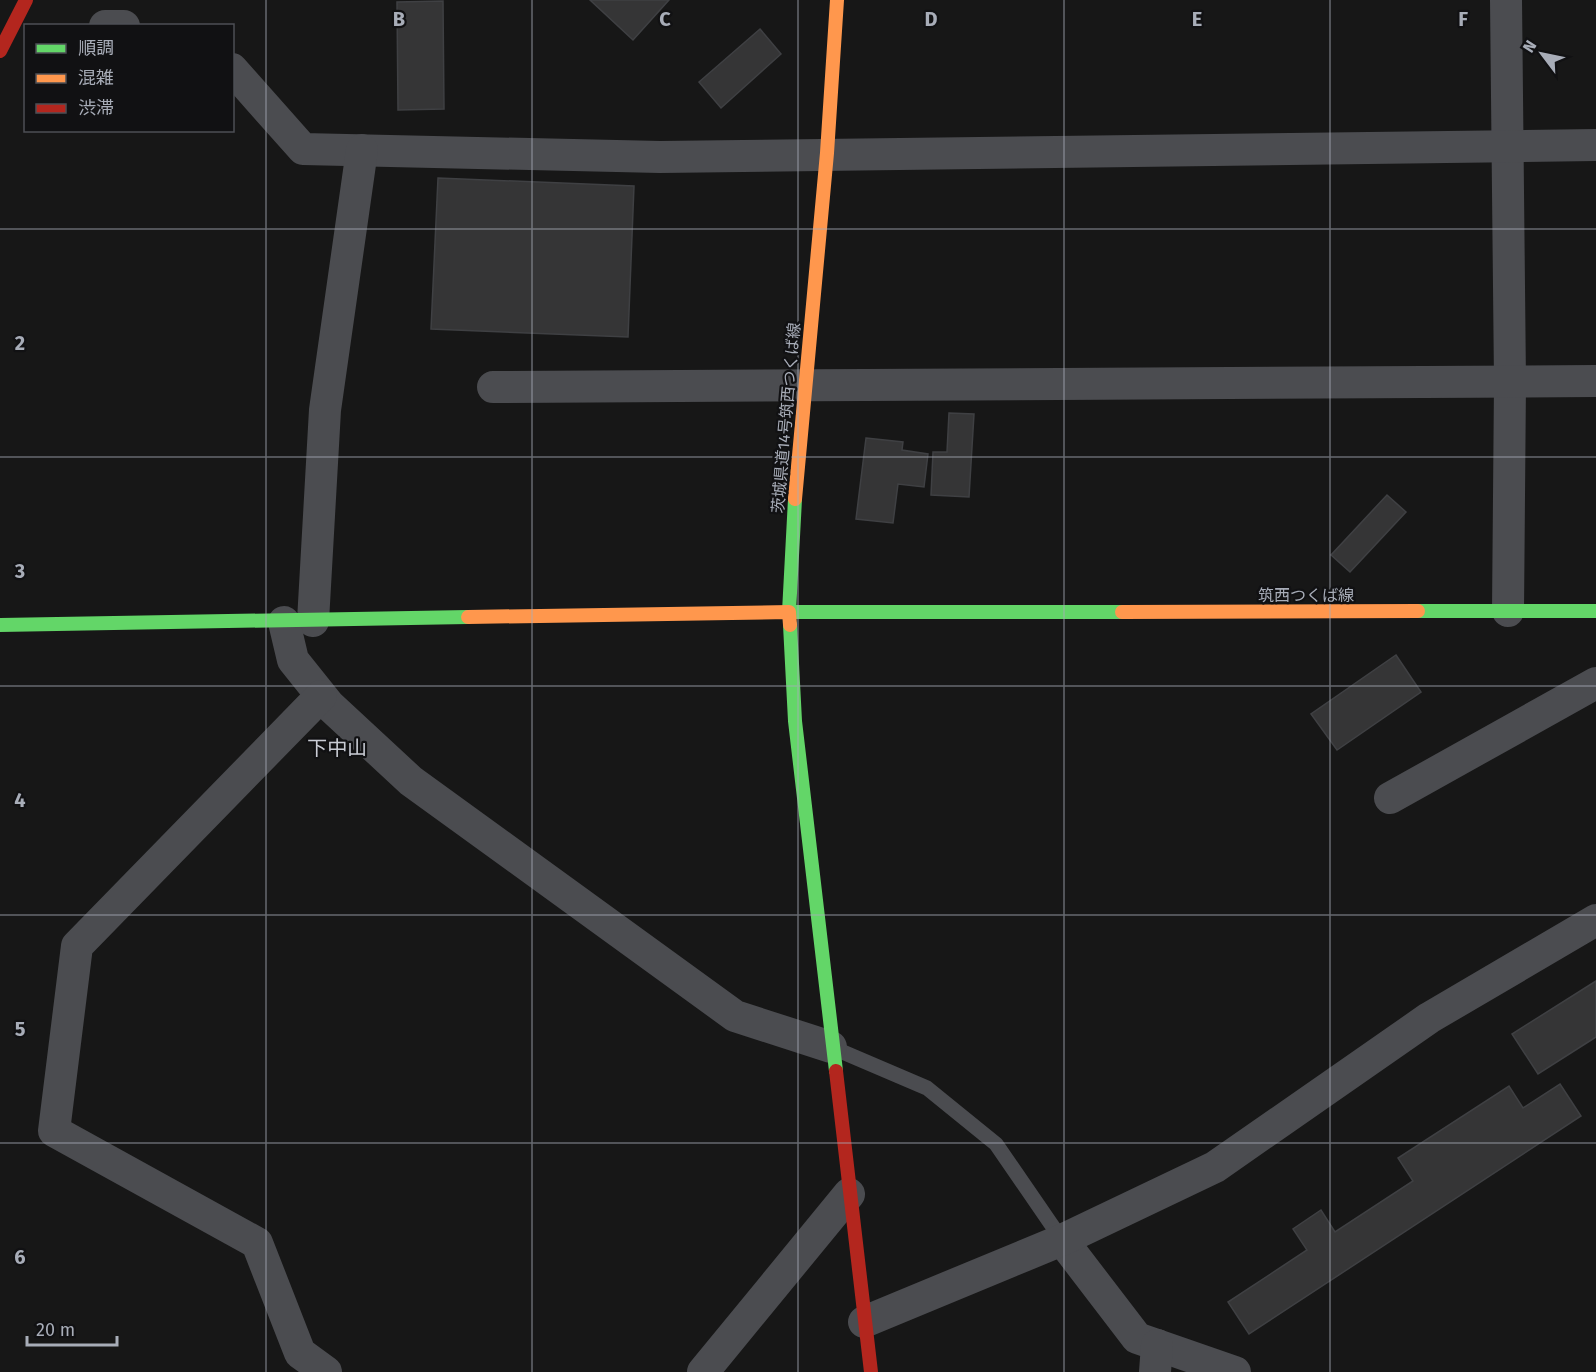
<svg xmlns="http://www.w3.org/2000/svg" width="1596" height="1372" font-family="'Fira Sans','Noto Sans JP',sans-serif">
	<style>
		.building { fill: #353536; stroke: #3f4043; stroke-width: 1.5 }
		.lines { fill: none; stroke-linecap: round; stroke-linejoin: round }
		.lane { stroke: #4b4c50; stroke-width: 15 }
		.street { stroke: #4b4c50; stroke-width: 32 }
		.fast { stroke: #63d668; stroke-width: 14 }
		.slow { stroke: #ff974d; stroke-width: 14 }
		.jam { stroke: #b3261e; stroke-width: 14 }
		.grid { fill: none; stroke: #a8adb8; stroke-width: 1.5; stroke-opacity: 0.55 }
		.labels { text-anchor: middle; dominant-baseline: central; stroke-width: 4.5; stroke-linejoin: round; paint-order: stroke }
		.street-label { font-size: 16px; fill: #a8adb8; stroke: #111113 }
		.quarter-label { font-size: 20px; fill: #c9ccd4; stroke: #111113 }
		.grid-label { font-size: 20px; text-anchor: middle; font-weight: bold; fill: #a8adb8; stroke: #111113; stroke-width: 4.5; stroke-linejoin: round; paint-order: stroke }
	</style>
	<rect width="100%" height="100%" fill="#171717"/>
	<g class="building">
		<path d="M590 0H669L633 40Z"/>
		<path d="M443 1 444 109 398 110 397 2Z"/>
		<path d="M760 29 781 54 721 108 699 82Z"/>
		<path d="M438 178 634 186 628 337 431 329Z"/>
		<path d="M949 413 974 414 969 497 931 495 933 452H947Z"/>
		<path d="M866 438 903 442 902 450 928 454 924 487 898 484 893 523 856 519Z"/>
		<path d="M1387 495 1406 512 1350 572 1331 555Z"/>
		<path d="M1396 655 1421 692 1337 750 1311 714Z"/>
		<path d="M1596 981V1037L1538 1074 1512 1034Z"/>
		<path d="M1560 1084 1581 1116 1249 1334 1228 1302 1307 1250 1293 1229 1321 1210 1335 1232 1413 1181 1398 1158 1509 1086 1523 1108Z"/>
	</g>
	<g class="lines">
		<path class="lane" d="M831 1047 927 1088 996 1144 1062 1240"/>
		<g class="street">
			<path d="M1506 0 1510 382 1508 611"/>
			<path d="M105 26H124"/>
			<path d="M232 69 303 149 660 157 1596 145"/>
			<path d="M493 387 1596 381"/>
			<path d="M313 621 325 410 362 150"/>
			<path d="M284 622 293 660 329 705 411 781 735 1016 831 1047"/>
			<path d="M321 696 77 946 54 1131 257 1243 300 1353 326 1372"/>
			<path d="M1390 798 1596 683"/>
			<path d="M1062 1240 1137 1338 1235 1372"/>
			<path d="M864 1322 1062 1240 1215 1167 1429 1018 1596 920"/>
			<path d="M703 1372 849 1194"/>
			<path d="M1155 1372 1157 1345"/>
		</g>
		<g class="fast">
			<path d="M795 499 789 612H1122"/>
			<path d="M1418 611H1596"/>
			<path d="M0 625 468 617"/>
			<path d="M790 625 795 721 836 1071"/>
		</g>
		<g class="slow">
			<path d="M795 499 827 153 837 0"/>
			<path d="M1122 612 1418 611"/>
			<path d="M468 617 789 612 790 625"/>
		</g>
		<g class="jam">
			<path d="M0 51 26 0"/>
			<path d="M836 1071 871 1372"/>
		</g>
	</g>
	<path class="grid" d="M266 0V1372M532 0V1372M798 0V1372M1064 0V1372M1330 0V1372M0 229H1596M0 457H1596M0 686H1596M0 915H1596M0 1143H1596"/>
	<g class="labels">
		<g class="street-label">
			<text transform="translate(786 418) rotate(-85)">茨城県道14号筑西つくば線</text>
			<text x="1306" y="595">筑西つくば線</text>
		</g>
		<g class="quarter-label">
			<text x="337" y="748">下中山</text>
		</g>
	</g>
	<g class="grid-label">
		<text x="399" y="26">B</text>
		<text x="665" y="26">C</text>
		<text x="931" y="26">D</text>
		<text x="1197" y="26">E</text>
		<text x="1463" y="26">F</text>
		<text x="20" y="350">2</text>
		<text x="20" y="578">3</text>
		<text x="20" y="807">4</text>
		<text x="20" y="1036">5</text>
		<text x="20" y="1264">6</text>
	</g>
	<rect x="24" y="24" width="210" height="108" fill="#111113" stroke="#4d4f55" stroke-width="1.5"/>
	<rect x="36" y="44" width="30" height="9" fill="#63d668" stroke="#4d4f55" stroke-width="1.5"/>
	<text x="78" y="54" font-size="18" fill="#a8adb8">順調</text>
	<rect x="36" y="74" width="30" height="9" fill="#ff974d" stroke="#4d4f55" stroke-width="1.5"/>
	<text x="78" y="84" font-size="18" fill="#a8adb8">混雑</text>
	<rect x="36" y="104" width="30" height="9" fill="#b3261e" stroke="#4d4f55" stroke-width="1.5"/>
	<text x="78" y="114" font-size="18" fill="#a8adb8">渋滞</text>
	<g transform="translate(1542 54) rotate(302)" stroke="#111113" stroke-width="4.5" paint-order="stroke">
	<path d="M0-4.5L10 22L0 15L-10 22Z" fill="#a8adb8"/>
	<text y="-9" font-size="16" font-weight="bold" text-anchor="middle" fill="#a8adb8">N</text>
	</g>
	<path d="M27 1336v9h90v-9" fill="none" stroke="#a8adb8" stroke-width="3"/>
	<text x="36" y="1336" font-size="18" fill="#a8adb8" stroke="#111113" stroke-width="4.5" paint-order="stroke">20 m</text>
</svg>
